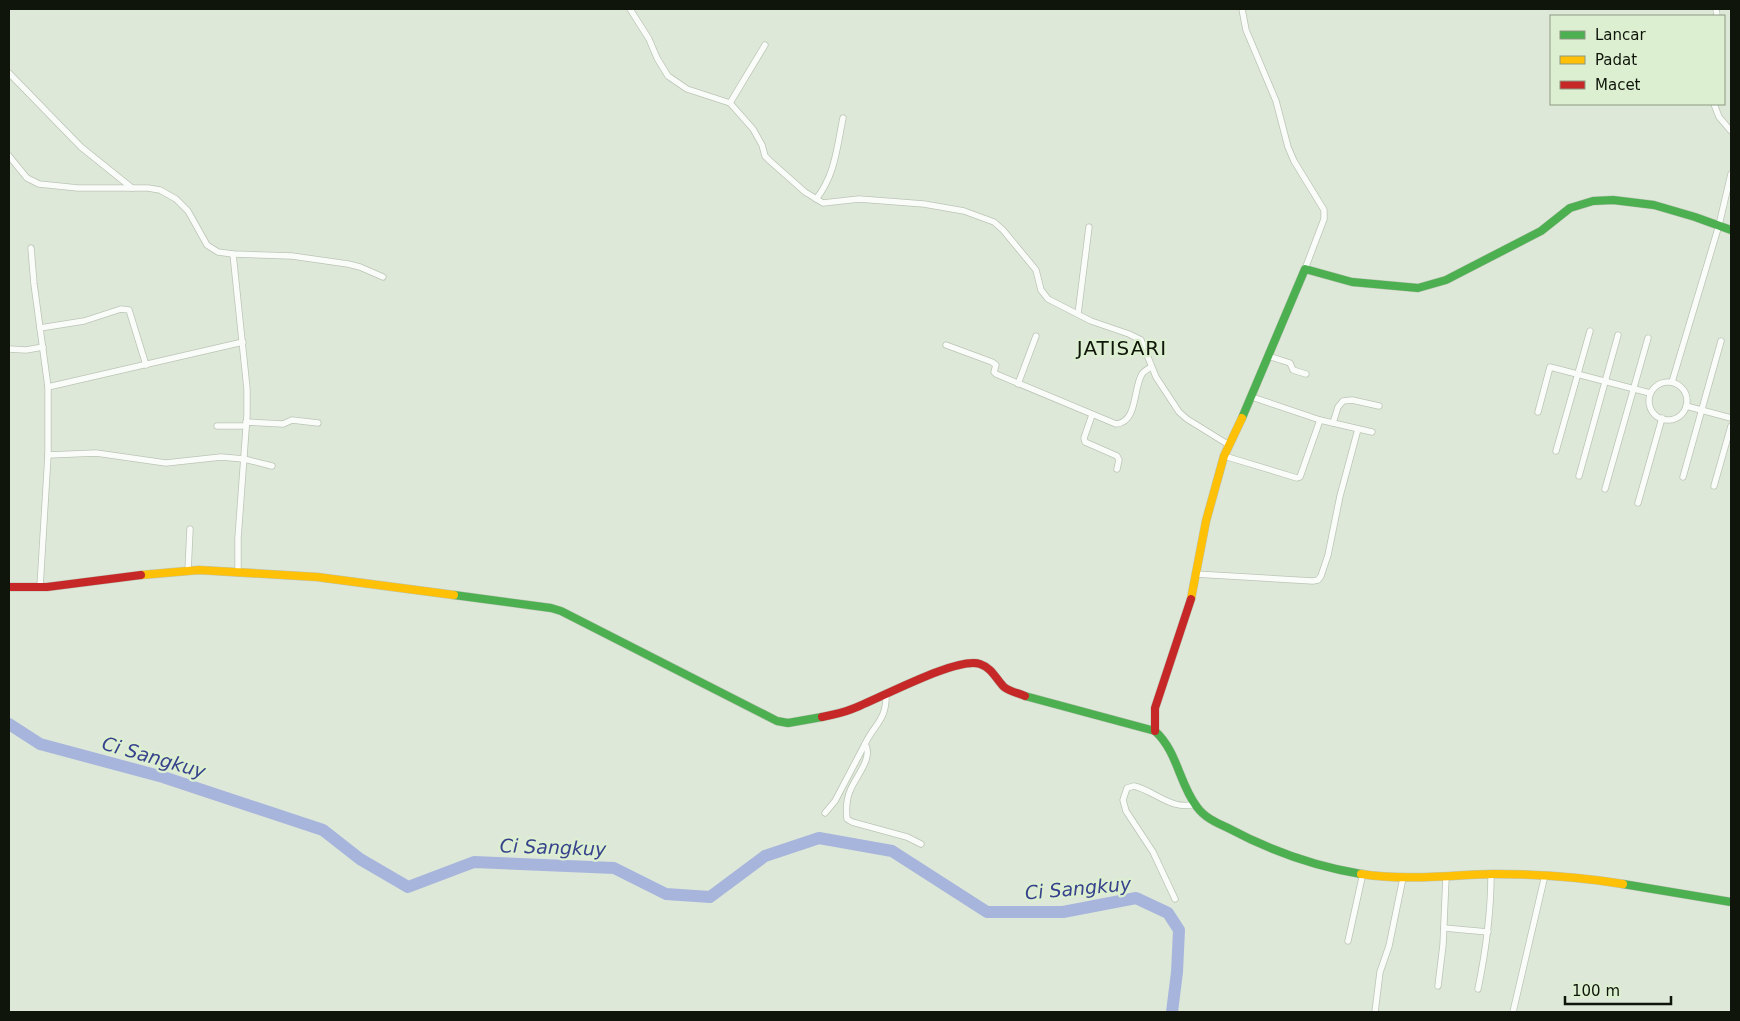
<svg xmlns="http://www.w3.org/2000/svg" width="1740" height="1021" font-family="'DejaVu Sans',sans-serif">
	<style>
		.lines { fill: none; stroke-linecap: round; stroke-linejoin: round }
		.river { stroke: #a7b5dc; stroke-width: 12 }
		.street-casing { stroke: #bcc4b6; stroke-width: 7 }
		.fast-casing { stroke: #bcc4b6; stroke-width: 9 }
		.slow-casing { stroke: #bcc4b6; stroke-width: 9 }
		.jam-casing { stroke: #bcc4b6; stroke-width: 9 }
		.street { stroke: #fafcf9; stroke-width: 5.5 }
		.fast { stroke: #4caf50; stroke-width: 8 }
		.slow { stroke: #ffc107; stroke-width: 8 }
		.jam { stroke: #c62828; stroke-width: 8 }
		.labels { text-anchor: middle; dominant-baseline: central; stroke-width: 4.5; stroke-linejoin: round; paint-order: stroke }
		.water-label { font-size: 19px; font-style: italic; fill: #37428d; stroke: #ddefd1 }
		.quarter-label { font-size: 20px; letter-spacing: 1px; fill: #0f150a; stroke: #ddefd1 }
	</style>
	<rect width="100%" height="100%" fill="#dee8d8"/>
	<g class="lines">
		<path class="river" d="M9 724 40 744 163 777 323 830 360 859 408 887 474 862 614 868 666 894 710 897 765 856 819 838 892 851 987 912H1063L1136 898 1168 913 1179 930 1177 972 1172 1012"/>
		<defs>
			<g id="street">
				<path d="M630 9 649 39 657 58 668 76 687 89 730 103 753 129 762 145 765 156 770 161 805 192 823 203 859 199 924 204 964 211 994 222 1003 230 1036 270 1041 290 1048 299 1091 321 1129 334 1141 340 1156 377 1179 412 1187 419 1229 445"/>
				<path d="M1242 9 1246 30 1276 101 1288 147 1294 161 1324 210V219L1305 269"/>
				<path d="M1716 9 1717 16"/>
				<path d="M9 73 81 147 132 188"/>
				<path d="M730 103 765 45"/>
				<path d="M1714 104 1719 117 1731 131"/>
				<path d="M9 156 27 178 39 184 78 188H148L160 190 176 199 188 211 207 245 218 252 233 254 292 256 348 264 360 267 383 277"/>
				<path d="M816 199C835 176 837 147 843 118"/>
				<path d="M31 248 34 284 48 387V455L40 587"/>
				<path d="M233 254 247 389V415L238 538V573"/>
				<path d="M1078 314 1089 227"/>
				<path d="M40 328 84 321 121 309 129 310 146 365"/>
				<path d="M946 345 992 362 996 365 994 372 996 374 1116 424C1138 422 1133 388 1142 374 1144 371 1148 369 1151 367"/>
				<path d="M9 349 26 350 43 347"/>
				<path d="M1268 356 1290 363 1293 370 1306 374"/>
				<path d="M1672 382 1719 225 1731 174"/>
				<circle cx="1668" cy="401" r="19"/>
				<path d="M1018 384 1036 336"/>
				<path d="M48 387 243 342"/>
				<path d="M1252 397 1320 420 1372 432"/>
				<path d="M1686 406 1731 418"/>
				<path d="M1538 412 1550 367 1650 393"/>
				<path d="M1092 415 1084 438 1085 442 1117 456 1119 460 1117 469"/>
				<path d="M246 422 283 424 292 420 318 423"/>
				<path d="M1333 423 1338 407 1343 401 1352 400 1379 406"/>
				<path d="M217 426H246"/>
				<path d="M1556 451 1590 331"/>
				<path d="M48 455 96 453 166 463 221 457 244 459 272 466"/>
				<path d="M1224 456 1297 478 1300 477 1320 420"/>
				<path d="M1579 476 1618 335"/>
				<path d="M1683 477 1721 341"/>
				<path d="M1714 486 1731 426"/>
				<path d="M1605 489 1648 338"/>
				<path d="M1638 503 1662 418"/>
				<path d="M188 571 190 529"/>
				<path d="M1195 574 1313 581 1318 580 1321 576 1328 555 1340 496 1358 429"/>
				<path d="M886 693C887 720 875 723 865 744 874 758 855 777 850 791 846 800 846 809 847 819L852 822 907 837 921 844"/>
				<path d="M825 813 835 801 865 744"/>
				<path d="M1175 899 1153 852 1126 811 1123 800 1127 788 1134 786C1155 791 1172 811 1195 804"/>
				<path d="M1444 928 1488 932"/>
				<path d="M1348 941 1363 873"/>
				<path d="M1438 986 1443 945 1446 877"/>
				<path d="M1478 989C1486 950 1491 914 1491 874"/>
				<path d="M1375 1012 1380 972 1389 946 1403 878"/>
				<path d="M1513 1012 1545 875"/>
			</g>
			<g id="fast">
				<path d="M1242 418 1305 269 1352 282 1418 288 1446 280 1541 231 1570 208 1593 201 1613 200 1654 205 1695 217 1731 230"/>
				<path d="M454 595 551 608 561 611 777 721 788 723 822 717"/>
				<path d="M1025 696 1155 731C1178 752 1179 784 1197 807 1205 818 1217 823 1228 828 1271 851 1313 866 1361 874"/>
				<path d="M1623 884 1731 902"/>
			</g>
			<g id="slow">
				<path d="M141 575 199 570 317 577 454 595"/>
				<path d="M1191 599 1206 521 1224 456 1242 418"/>
				<path d="M1361 874C1408 881 1447 875 1494 874 1537 874 1580 877 1623 884"/>
			</g>
			<g id="jam">
				<path d="M9 587H47L141 575"/>
				<path d="M822 717C832 715 842 713 852 709 877 700 957 656 980 664 992 668 996 679 1004 687 1010 692 1019 693 1025 696"/>
				<path d="M1155 731V708L1191 599"/>
			</g>
		</defs>
		<use href="#street" class="street-casing"/>
		<use href="#fast" class="fast-casing"/>
		<use href="#slow" class="slow-casing"/>
		<use href="#jam" class="jam-casing"/>
		<use href="#street" class="street"/>
		<use href="#fast" class="fast"/>
		<use href="#slow" class="slow"/>
		<use href="#jam" class="jam"/>
	</g>
	<g class="labels">
		<g class="water-label">
			<text transform="translate(154 757) rotate(16)">Ci Sangkuy</text>
			<text transform="translate(553 847) rotate(2)">Ci Sangkuy</text>
			<text transform="translate(1078 888) rotate(-5)">Ci Sangkuy</text>
		</g>
		<g class="quarter-label">
			<text x="1122" y="348">JATISARI</text>
		</g>
	</g>
	<rect width="1740" height="1021" fill="none" stroke="#0f150a" stroke-width="20"/>
	<rect x="1550" y="15" width="175" height="90" fill="#ddefd1" stroke="#8b9881"/>
	<rect x="1560" y="31" width="25" height="8" fill="#4caf50" stroke="#8b9881"/>
	<text x="1595" y="40" font-size="15" fill="#0f150a">Lancar</text>
	<rect x="1560" y="56" width="25" height="8" fill="#ffc107" stroke="#8b9881"/>
	<text x="1595" y="65" font-size="15" fill="#0f150a">Padat</text>
	<rect x="1560" y="81" width="25" height="8" fill="#c62828" stroke="#8b9881"/>
	<text x="1595" y="90" font-size="15" fill="#0f150a">Macet</text>
	<path d="M1565 996v8h106v-8" fill="none" stroke="#0f150a" stroke-width="2.5"/>
	<text x="1572" y="996" font-size="15" fill="#0f150a" stroke="#ddefd1" stroke-width="4" paint-order="stroke">100 m</text>
</svg>
